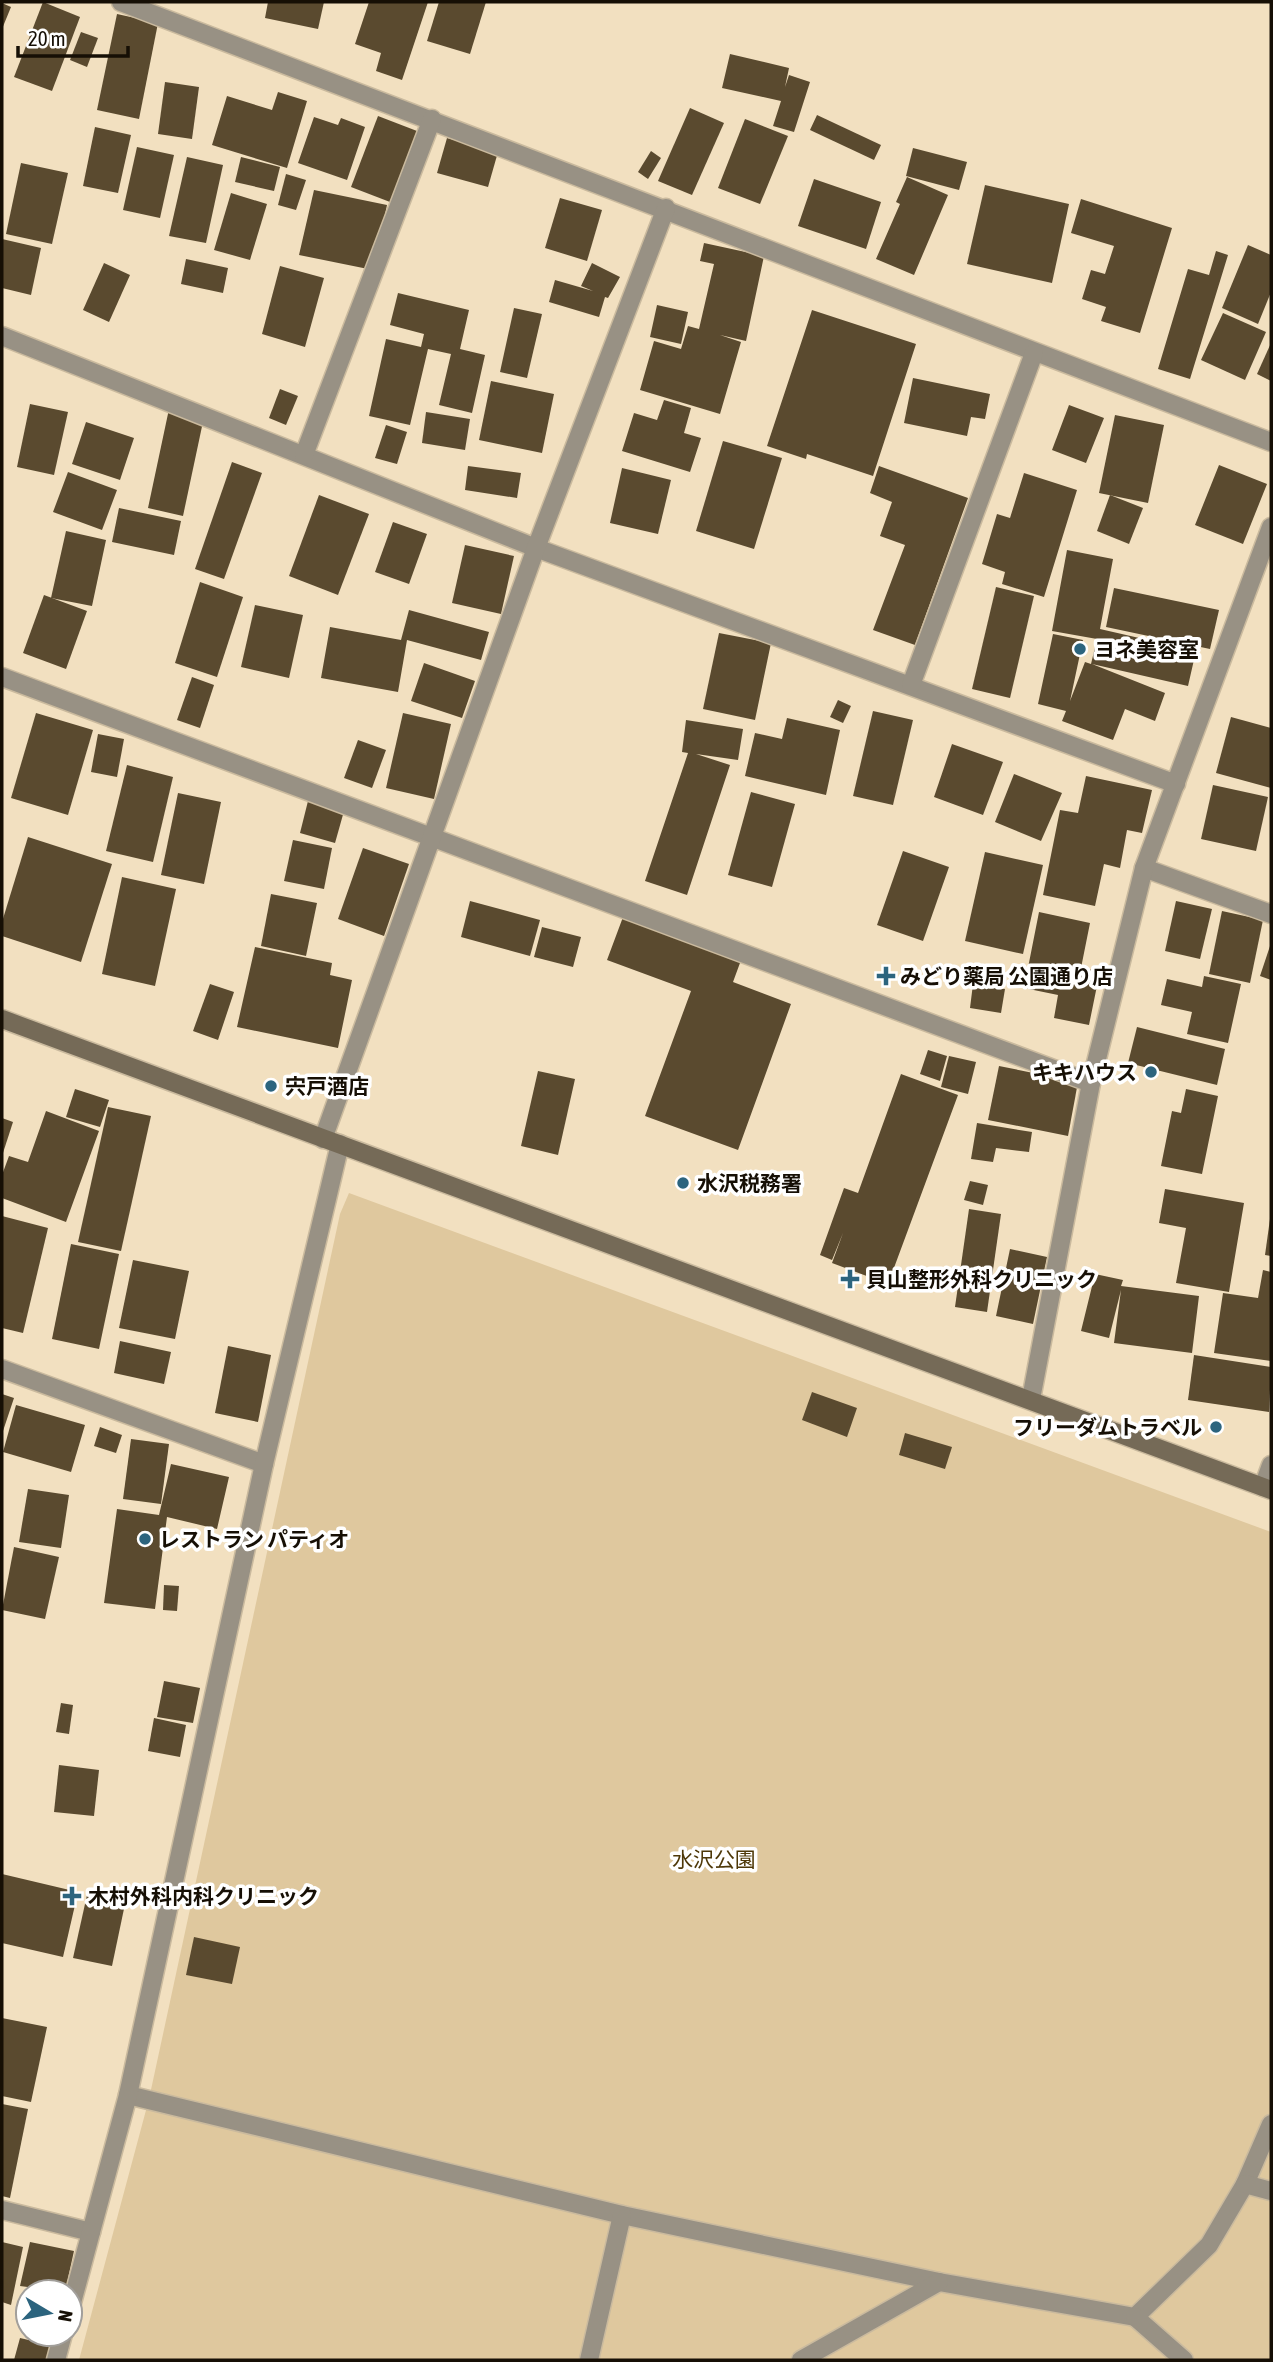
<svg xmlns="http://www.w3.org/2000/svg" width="1273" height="2362" font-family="'Asap Condensed','Noto Sans JP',sans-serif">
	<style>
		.green { fill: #dfc89e }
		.building { fill: #5a4a2f }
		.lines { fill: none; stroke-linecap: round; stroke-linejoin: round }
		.lane-casing { stroke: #caba9e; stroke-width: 21 }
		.street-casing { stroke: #caba9e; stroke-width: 21 }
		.secondary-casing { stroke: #caba9e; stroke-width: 21 }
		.lane { stroke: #989184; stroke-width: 18 }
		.street { stroke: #989184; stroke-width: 18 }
		.secondary { stroke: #756a57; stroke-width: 18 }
		.poi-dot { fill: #2c647e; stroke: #fff; stroke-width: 2.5 }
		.labels { text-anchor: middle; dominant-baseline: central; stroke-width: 7; stroke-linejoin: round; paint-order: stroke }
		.poi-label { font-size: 21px; font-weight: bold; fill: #160f05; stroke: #fff; text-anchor: start }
		.park-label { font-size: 21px; fill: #4e3808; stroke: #fff }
	</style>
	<rect width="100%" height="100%" fill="#f2e0c0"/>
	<path class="green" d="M349 1193 1271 1532V2360H79L149 2099 340 1214Z"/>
	<g class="building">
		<path d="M43 2 80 17 52 91 14 77Z"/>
		<path d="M268 2H324L318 29 265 18Z"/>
		<path d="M369 2H428L402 80 376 71 381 53 355 44Z"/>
		<path d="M439 2H486L470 54 427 41Z"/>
		<path d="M2 3 11 7 2 29Z"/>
		<path d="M117 14 158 23 139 119 97 110Z"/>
		<path d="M81 32 98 38 87 67 70 60Z"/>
		<path d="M730 54 789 68 785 87 789 75 810 82 794 132 773 126 781 101 722 88Z"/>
		<path d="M165 82 199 87 192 139 158 134Z"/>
		<path d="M278 92 307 101 287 168 212 145 227 96 272 110Z"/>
		<path d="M690 108 724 123 692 195 658 181Z"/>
		<path d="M817 115 881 145 874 160 810 130Z"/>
		<path d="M378 116 417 131 390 202 351 187Z"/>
		<path d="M314 117 338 125 341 118 365 127 347 180 298 163Z"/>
		<path d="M745 119 788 136 760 204 718 188Z"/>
		<path d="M95 127 131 135 118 193 83 186Z"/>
		<path d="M447 138 498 152 488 187 437 173Z"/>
		<path d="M137 147 174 155 160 218 123 210Z"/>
		<path d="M913 148 967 162 959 190 906 176Z"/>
		<path d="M651 151 661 158 648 179 638 172Z"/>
		<path d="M187 157 223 165 206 243 169 236Z"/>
		<path d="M241 157 280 167 274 191 235 182Z"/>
		<path d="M21 163 68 173 52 244 6 234Z"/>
		<path d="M286 174 306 180 296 210 278 205Z"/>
		<path d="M907 177 948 195 914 275 876 259 900 204 896 202Z"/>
		<path d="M814 179 881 202 866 249 798 226Z"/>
		<path d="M985 185 1069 204 1052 283 967 264Z"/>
		<path d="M314 190 387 205 373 270 299 255Z"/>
		<path d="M231 193 267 204 250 260 214 250Z"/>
		<path d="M560 198 602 210 587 261 545 248Z"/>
		<path d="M1081 199 1172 228 1140 333 1101 321 1106 307 1082 299 1091 270 1105 274 1114 246 1071 233Z"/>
		<path d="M2 239 41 248 31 295 2 288Z"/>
		<path d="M704 243 764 256 746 341 720 335 741 342 720 414 640 390 654 341 681 349 688 326 699 329 714 264 700 261Z"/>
		<path d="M1248 245 1271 255V292L1258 324 1222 308Z"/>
		<path d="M1216 251 1228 255 1190 379 1158 369 1188 269 1209 275Z"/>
		<path d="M186 259 228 268 223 293 181 284Z"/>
		<path d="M104 263 130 275 109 322 83 310Z"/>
		<path d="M592 263 620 277 608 298 605 297 599 317 549 302 555 280 593 291 581 286Z"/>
		<path d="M280 266 324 278 305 347 262 334Z"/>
		<path d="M398 293 469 310 460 349 485 355 472 413 439 405 451 354 428 349 410 425 369 416 386 339 421 347 424 334 390 325Z"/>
		<path d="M657 305 688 312 681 344 650 337Z"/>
		<path d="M514 308 542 314 527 378 500 372Z"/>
		<path d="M812 310 916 344 873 476 807 454 806 459 767 446Z"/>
		<path d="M1223 313 1266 332 1245 380 1201 360Z"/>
		<path d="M1271 343V381L1257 374Z"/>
		<path d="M913 378 990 394 985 419 971 417 967 436 904 423Z"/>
		<path d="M491 381 554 394 542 453 479 440Z"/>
		<path d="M280 389 298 396 286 425 269 418Z"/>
		<path d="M664 400 691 408 684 433 701 438 690 472 622 451 634 413 657 420Z"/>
		<path d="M30 404 68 412 54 475 17 467Z"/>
		<path d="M1069 405 1104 418 1086 463 1052 450Z"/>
		<path d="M169 409 204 417 183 516 148 508Z"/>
		<path d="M426 412 470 419 465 450 422 443Z"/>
		<path d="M1115 415 1164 425 1148 503 1099 493Z"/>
		<path d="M86 422 134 438 120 480 72 464Z"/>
		<path d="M386 425 407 432 397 464 375 458Z"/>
		<path d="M723 441 782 458 754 549 696 531Z"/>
		<path d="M232 462 262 473 224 579 195 569Z"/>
		<path d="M1219 465 1267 484 1243 544 1195 525Z"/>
		<path d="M468 466 521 473 517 498 465 490Z"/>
		<path d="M879 466 968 498 915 645 873 630 905 545 880 536 892 502 870 493Z"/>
		<path d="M622 468 671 480 658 534 610 523Z"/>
		<path d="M68 472 117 490 102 530 53 512Z"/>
		<path d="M1024 473 1077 490 1044 597 1002 584 1005 572 982 564 997 514 1010 518Z"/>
		<path d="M319 495 369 514 338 595 289 576Z"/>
		<path d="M1110 495 1143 508 1129 544 1097 531Z"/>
		<path d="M119 508 181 521 174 555 112 542Z"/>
		<path d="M393 522 427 534 409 584 375 572Z"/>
		<path d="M66 531 106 540 92 606 51 598Z"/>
		<path d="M465 545 514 556 501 614 452 603Z"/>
		<path d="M1067 550 1113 559 1100 629 1196 651 1188 686 1092 664 1165 693 1155 721 1125 709 1113 740 1062 721 1066 711 1038 704 1053 634 1083 640 1070 701 1085 662 1091 664 1097 639 1052 631Z"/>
		<path d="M200 582 243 597 217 677 175 663Z"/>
		<path d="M996 587 1034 596 1010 698 972 689Z"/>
		<path d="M1114 588 1219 610 1210 649 1106 627Z"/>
		<path d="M44 595 87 611 66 669 23 653Z"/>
		<path d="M255 605 303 615 289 678 241 667Z"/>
		<path d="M409 610 489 632 481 660 407 640 398 692 321 678 330 627 401 640Z"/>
		<path d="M719 633 771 643 755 720 703 709Z"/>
		<path d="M424 663 475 681 462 718 411 701Z"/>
		<path d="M192 677 214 685 200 728 177 720Z"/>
		<path d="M838 700 851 706 843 723 830 717Z"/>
		<path d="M873 711 913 720 893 805 853 796Z"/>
		<path d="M36 713 93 730 68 815 11 798Z"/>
		<path d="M403 713 451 724 434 799 386 788Z"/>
		<path d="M1231 717 1271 728V788L1216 773Z"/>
		<path d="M787 718 840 730 826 795 745 776 755 733 782 739Z"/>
		<path d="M686 720 743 729 738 760 696 754 730 765 687 895 645 881 688 753 682 752Z"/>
		<path d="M98 734 124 739 117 777 91 772Z"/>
		<path d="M358 740 386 750 372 788 344 778Z"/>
		<path d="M952 744 1003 762 983 815 934 797Z"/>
		<path d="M127 765 173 777 153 862 106 851Z"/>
		<path d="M1014 774 1062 793 1041 841 995 822Z"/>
		<path d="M1086 776 1152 790 1142 833 1127 830 1120 868 1104 864 1095 906 1043 895 1060 810 1078 813Z"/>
		<path d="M1213 785 1268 797 1256 851 1201 839Z"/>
		<path d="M751 792 795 804 772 887 728 875Z"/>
		<path d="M178 793 221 802 204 884 161 875Z"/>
		<path d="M308 801 344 811 335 843 300 833Z"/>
		<path d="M28 837 112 864 81 962 2 936V922Z"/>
		<path d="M293 840 332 848 324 889 284 881Z"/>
		<path d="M363 848 409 864 384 936 338 919Z"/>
		<path d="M903 851 949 867 923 941 877 925Z"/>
		<path d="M985 852 1043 865 1023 954 965 941Z"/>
		<path d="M122 877 176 889 155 986 102 974Z"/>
		<path d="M271 894 317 903 306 956 261 946Z"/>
		<path d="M470 901 540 920 530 956 461 937Z"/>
		<path d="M1176 901 1212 909 1200 959 1165 951Z"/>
		<path d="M626 909 744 952 733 982 791 1004 738 1150 645 1116 691 991 607 960Z"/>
		<path d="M1222 911 1263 920 1250 983 1209 974Z"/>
		<path d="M1039 912 1090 923 1081 968 1100 971 1089 1025 1054 1018 1058 995 1024 988Z"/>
		<path d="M542 927 581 937 573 967 534 957Z"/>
		<path d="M1271 943V980L1260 976Z"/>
		<path d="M255 947 332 963 330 975 352 980 338 1048 237 1027Z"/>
		<path d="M1204 976 1241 984 1228 1043 1187 1034 1192 1012 1161 1005 1167 979 1202 987Z"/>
		<path d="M210 984 234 992 218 1040 193 1031Z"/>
		<path d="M973 984 1005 989 1001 1013 970 1008Z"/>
		<path d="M1137 1027 1225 1049 1217 1085 1128 1063Z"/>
		<path d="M928 1050 947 1056 940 1081 920 1074Z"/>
		<path d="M949 1056 976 1062 968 1094 941 1087Z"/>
		<path d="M999 1066 1078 1082 1068 1136 988 1120Z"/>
		<path d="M538 1071 575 1079 558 1155 521 1146Z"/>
		<path d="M901 1074 958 1095 888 1284 832 1263 843 1233 832 1260 820 1255 844 1188 858 1193Z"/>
		<path d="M75 1089 109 1100 100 1127 66 1117Z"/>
		<path d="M1186 1089 1218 1096 1202 1174 1161 1166 1172 1111 1181 1113Z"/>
		<path d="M108 1107 151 1116 121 1251 78 1242Z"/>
		<path d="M46 1111 99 1131 66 1222 2 1198V1175L9 1156 28 1162Z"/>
		<path d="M2 1118 13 1122 2 1156Z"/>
		<path d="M977 1123 1032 1132 1029 1152 996 1148 993 1162 971 1159Z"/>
		<path d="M970 1181 988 1185 983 1205 964 1200Z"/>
		<path d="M1165 1189 1244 1203 1229 1292 1176 1283 1186 1228 1159 1223Z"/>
		<path d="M969 1209 1001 1214 987 1312 955 1307Z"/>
		<path d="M2 1216 48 1228 23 1333 2 1328Z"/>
		<path d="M1270 1219H1271V1256L1265 1255Z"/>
		<path d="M71 1244 119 1254 99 1349 52 1339Z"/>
		<path d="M1010 1249 1047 1257 1033 1324 996 1316Z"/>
		<path d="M133 1260 189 1271 175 1339 119 1328Z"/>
		<path d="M1263 1270 1271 1272V1361L1214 1353 1223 1293 1258 1298Z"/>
		<path d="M1095 1274 1123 1280 1121 1286 1199 1296 1192 1353 1114 1343 1121 1290 1109 1338 1081 1331Z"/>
		<path d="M120 1341 171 1352 164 1384 114 1373Z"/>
		<path d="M228 1346 271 1355 258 1422 215 1413Z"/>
		<path d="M1194 1355 1271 1367 1269 1412 1188 1400Z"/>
		<path d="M812 1392 857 1408 847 1437 802 1420Z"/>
		<path d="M2 1394 14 1398 2 1434Z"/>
		<path d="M16 1405 85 1425 71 1472 3 1452Z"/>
		<path d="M100 1427 122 1435 116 1453 94 1446Z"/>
		<path d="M905 1433 952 1447 945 1469 899 1455Z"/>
		<path d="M131 1439 169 1444 161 1504 123 1499Z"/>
		<path d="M171 1464 229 1477 217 1529 167 1517 155 1609 104 1603 117 1509 159 1515Z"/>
		<path d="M28 1489 69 1495 61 1548 19 1542Z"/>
		<path d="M14 1547 59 1557 45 1619 2 1610Z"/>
		<path d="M164 1585 179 1586 177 1611 163 1610Z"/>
		<path d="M164 1681 200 1688 193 1723 157 1717Z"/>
		<path d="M61 1703 73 1705 69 1734 56 1732Z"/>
		<path d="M154 1718 186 1725 180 1757 148 1751Z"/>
		<path d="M59 1765 99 1770 94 1816 54 1812Z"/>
		<path d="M2 1874 78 1892 63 1957 2 1943Z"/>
		<path d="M87 1895 125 1904 112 1966 73 1958Z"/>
		<path d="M194 1937 240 1947 232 1984 186 1975Z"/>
		<path d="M2 2018 47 2027 31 2102 2 2096Z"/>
		<path d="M2 2104 28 2109 10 2198 2 2196Z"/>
		<path d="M2 2242 23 2247 11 2305 2 2302Z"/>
		<path d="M30 2242 74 2251 65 2292 20 2286Z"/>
		<path d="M20 2338 50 2345 46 2360H14Z"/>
	</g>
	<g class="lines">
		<defs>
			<g id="lane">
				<path d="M128 2095 622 2215 939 2282 1135 2317 1209 2245 1245 2184 1271 2124"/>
				<path d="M1245 2184 1271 2191"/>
				<path d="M1135 2317 1184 2360"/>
				<path d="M589 2360 622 2215"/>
				<path d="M801 2360 939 2282"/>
			</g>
			<g id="street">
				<path d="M121 2 1271 442"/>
				<path d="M2 336 536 548 1176 784"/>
				<path d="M304 455 432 119"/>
				<path d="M2 677 1091 1083"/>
				<path d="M911 685 1034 353"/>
				<path d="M1144 868 1271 914"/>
				<path d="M323 1139 536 548 666 208"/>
				<path d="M2 1369 264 1464"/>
				<path d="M1031 1399 1091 1083 1144 868 1271 527"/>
				<path d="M1263 1487 1271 1465"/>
				<path d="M2 2210 91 2232"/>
				<path d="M70 2310 128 2095 264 1464 340 1144"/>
				<path d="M56 2360 63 2334"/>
			</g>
			<path id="secondary" d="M2 1019 1271 1490"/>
		</defs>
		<use href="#lane" class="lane-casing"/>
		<use href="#street" class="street-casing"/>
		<use href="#secondary" class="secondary-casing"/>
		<use href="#lane" class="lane"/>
		<use href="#street" class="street"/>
		<use href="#secondary" class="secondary"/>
	</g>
	<g class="poi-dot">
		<circle cx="1080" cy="649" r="7"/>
		<path d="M882.5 965.5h7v7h7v7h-7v7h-7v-7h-7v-7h7z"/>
		<circle cx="1151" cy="1072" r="7"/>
		<circle cx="271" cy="1086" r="7"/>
		<circle cx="683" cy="1183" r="7"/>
		<path d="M846.5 1268.5h7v7h7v7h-7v7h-7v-7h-7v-7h7z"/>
		<circle cx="1216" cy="1427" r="7"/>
		<circle cx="145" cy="1539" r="7"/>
		<path d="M68.5 1885.5h7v7h7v7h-7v7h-7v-7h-7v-7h7z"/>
	</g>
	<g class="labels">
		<g class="poi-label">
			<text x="1094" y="649">ヨネ美容室</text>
			<text x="900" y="976">みどり薬局 公園通り店</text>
			<text x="1137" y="1072" text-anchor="end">キキハウス</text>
			<text x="285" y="1086">宍戸酒店</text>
			<text x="697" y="1183">水沢税務署</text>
			<text x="866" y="1279">貝山整形外科クリニック</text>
			<text x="1202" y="1427" text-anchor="end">フリーダムトラベル</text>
			<text x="159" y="1539">レストラン パティオ</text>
			<text x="88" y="1896">木村外科内科クリニック</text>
		</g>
		<g class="park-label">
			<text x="714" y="1859">水沢公園</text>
		</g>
	</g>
	<rect width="1273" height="2362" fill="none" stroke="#160f05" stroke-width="7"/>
	<g transform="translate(49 2313) rotate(100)"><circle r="33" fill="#ffffff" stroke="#a29f9b" stroke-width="2"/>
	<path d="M0-5L12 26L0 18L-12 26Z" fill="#2c647e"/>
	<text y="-10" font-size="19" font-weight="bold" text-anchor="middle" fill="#160f05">N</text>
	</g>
	<path d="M18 46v10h110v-10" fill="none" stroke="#160f05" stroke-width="3.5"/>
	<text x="28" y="46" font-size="21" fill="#160f05" stroke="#ffffff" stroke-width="5" paint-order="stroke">20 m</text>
</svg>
